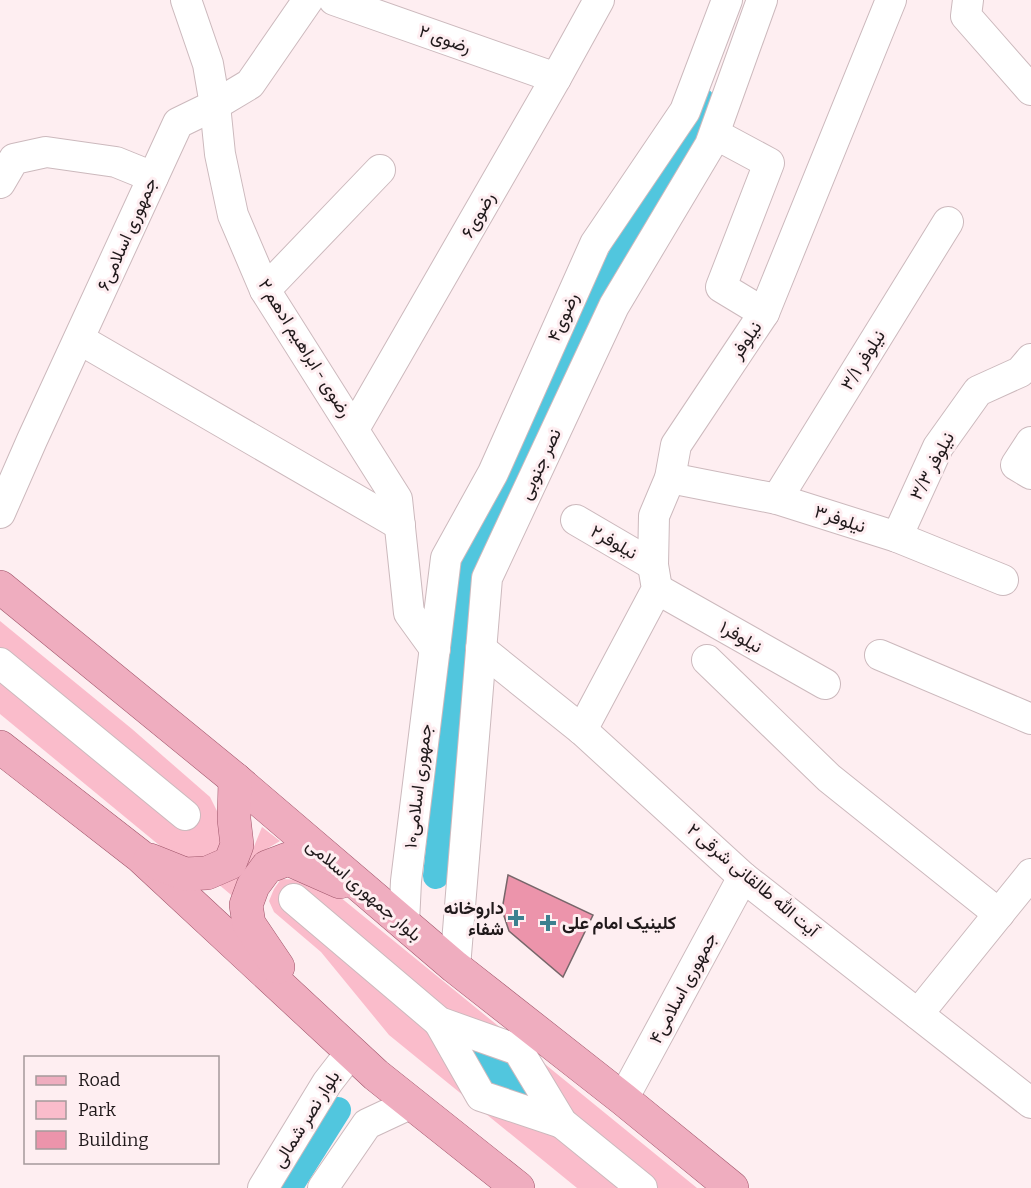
<svg xmlns="http://www.w3.org/2000/svg" width="1031" height="1188" font-family="Bitter,Vazirmatn,serif">
	<style>
		.green { fill: #fabccb }
		.water { fill: #51c6de; stroke: #4292a4; stroke-width: 1.5 }
		.lines { fill: none; stroke-linecap: round; stroke-linejoin: round }
		.canal { stroke: #51c6de; stroke-width: 26 }
		.building { fill: #ec94ab; stroke: #77666a; stroke-width: 1.5 }
		.minor-casing { stroke: #ccb9bd; stroke-width: 32 }
		.major-casing { stroke: #9f556a; stroke-width: 34 }
		.minor { stroke: #fff; stroke-width: 30 }
		.major { stroke: #efadbf; stroke-width: 33 }
		.poi-dot { fill: #3c808f; stroke: #feeef1; stroke-width: 2 }
		.labels { text-anchor: middle; dominant-baseline: central; stroke-width: 6; stroke-linejoin: round; paint-order: stroke }
		.street-label { font-size: 18px; fill: #20191b; stroke: #feeef1 }
		.poi-label { font-size: 18px; font-weight: bold; fill: #20191b; stroke: #feeef1; text-anchor: end }
	</style>
	<rect width="100%" height="100%" fill="#feeef1"/>
	<g class="green">
		<path d="M0 621 132 729 210 797 222 821 221 857 176 859 0 714Z"/>
		<path d="M262 827 280 841 263 851 254 858 236 899 211 878 246 859 253 849Z"/>
		<path d="M281 879 304 880 340 897 697 1188H577L389 1035 321 952 274 912 269 901 274 889Z"/>
	</g>
	<path class="water" d="M477 1040 514 1053 552 1115 485 1092 467 1055Z"/>
	<g class="lines">
		<g class="canal">
			<path d="M436 876 468 562 617 264 695 121 702 101"/>
			<path d="M289 1188 338 1110"/>
		</g>
	</g>
	<path class="building" d="M508 875 593 915 563 977 509 931 502 910Z"/>
	<g class="lines">
		<defs>
			<g id="minor">
				<path d="M186 0 208 64 215 105 220 154 233 215 265 290 397 499 409 613 435 649"/>
				<path d="M334 0 556 78"/>
				<path d="M968 0 966 16 1031 90"/>
				<path d="M715 134 769 163 721 287 764 313"/>
				<path d="M0 183 14 159 46 152 116 162 153 177"/>
				<path d="M265 290 380 170"/>
				<path d="M79 339 400 525"/>
				<path d="M354 429 556 78 599 0"/>
				<path d="M1031 442 1016 465 1031 474"/>
				<path d="M670 478 777 499 897 537 1003 580"/>
				<path d="M777 499 948 222"/>
				<path d="M0 513 32 440 178 123 215 105 250 84 308 0"/>
				<path d="M576 520 653 565"/>
				<path d="M897 537 938 447 978 391 1020 372 1031 359"/>
				<path d="M657 589 825 684"/>
				<path d="M481 649 582 730 743 877 1031 1103"/>
				<path d="M880 655 1031 719"/>
				<path d="M707 660 829 778 999 914"/>
				<path d="M0 663 185 815"/>
				<path d="M582 730 657 589 653 565 654 516 670 478 676 445 764 313 891 0"/>
				<path d="M294 899 439 1022 518 1050 562 1123 642 1188"/>
				<path d="M404 923 406 881 446 558 493 473 595 244 685 111 727 0"/>
				<path d="M455 967 487 578 614 306 710 145 762 0"/>
				<path d="M918 1014 1031 874"/>
				<path d="M439 1022 481 1096 562 1123"/>
				<path d="M623 1099 743 877"/>
				<path d="M263 1188 327 1083 351 1052"/>
				<path d="M323 1188 367 1124 412 1103"/>
			</g>
			<g id="major">
				<path d="M0 587 235 779 455 967 623 1099 732 1188"/>
				<path d="M0 747 140 856 376 1075 518 1188"/>
				<path d="M150 860 185 874 207 873 230 863 237 845 234 819 235 779"/>
				<path d="M278 967 249 924 246 905 253 886 267 867 288 859 340 882"/>
			</g>
		</defs>
		<use href="#minor" class="minor-casing"/>
		<use href="#major" class="major-casing"/>
		<use href="#minor" class="minor"/>
		<use href="#major" class="major"/>
	</g>
	<g class="poi-dot">
		<path d="M513 909h6v6h6v6h-6v6h-6v-6h-6v-6h6z"/>
		<path d="M545 914h6v6h6v6h-6v6h-6v-6h-6v-6h6z"/>
	</g>
	<g class="labels">
		<g class="street-label">
			<text transform="translate(445 39) rotate(19)">رضوی ۲</text>
			<text transform="translate(478 215) rotate(-60)">رضوی۶</text>
			<text transform="translate(127 234) rotate(-66)">جمهوری اسلامی۶</text>
			<text transform="translate(563 317) rotate(-66)">رضوی۴</text>
			<text transform="translate(746 340) rotate(-56)">نیلوفر</text>
			<text transform="translate(305 348) rotate(58)">رضوی - ابراهیم ادهم ۲</text>
			<text transform="translate(863 360) rotate(-58)">نیلوفر ۳/۱</text>
			<text transform="translate(540 464) rotate(-65)">نصر جنوبی</text>
			<text transform="translate(932 466) rotate(-62)">نیلوفر ۳/۳</text>
			<text transform="translate(840 519) rotate(18)">نیلوفر۳</text>
			<text transform="translate(614 542) rotate(30)">نیلوفر۲</text>
			<text transform="translate(741 637) rotate(30)">نیلوفر۱</text>
			<text transform="translate(418 786) rotate(-83)">جمهوری اسلامی۱۰</text>
			<text transform="translate(753 880) rotate(40)">آیت الله طالقانی شرقی ۲</text>
			<text transform="translate(364 890) rotate(41)">بلوار جمهوری اسلامی</text>
			<text transform="translate(683 988) rotate(-62)">جمهوری اسلامی۴</text>
			<text transform="translate(306 1119) rotate(-58)">بلوار نصر شمالی</text>
		</g>
		<g class="poi-label">
			<text x="504" y="908">داروخانه<tspan x="504" dy="21">شفاء</tspan></text>
			<text x="562" y="923" text-anchor="start">کلینیک امام علی</text>
		</g>
	</g>
	<rect x="24" y="1056" width="195" height="108" fill="#feeef1" stroke="#a5999b" stroke-width="1.5"/>
	<rect x="36" y="1076" width="30" height="9" fill="#efadbf" stroke="#a5999b" stroke-width="1.5"/>
	<text x="78" y="1086" font-size="18" fill="#20191b">Road</text>
	<rect x="36" y="1101" width="30" height="18" fill="#fabccb" stroke="#a5999b" stroke-width="1.5"/>
	<text x="78" y="1116" font-size="18" fill="#20191b">Park</text>
	<rect x="36" y="1131" width="30" height="18" fill="#ec94ab" stroke="#a5999b" stroke-width="1.5"/>
	<text x="78" y="1146" font-size="18" fill="#20191b">Building</text>
</svg>
